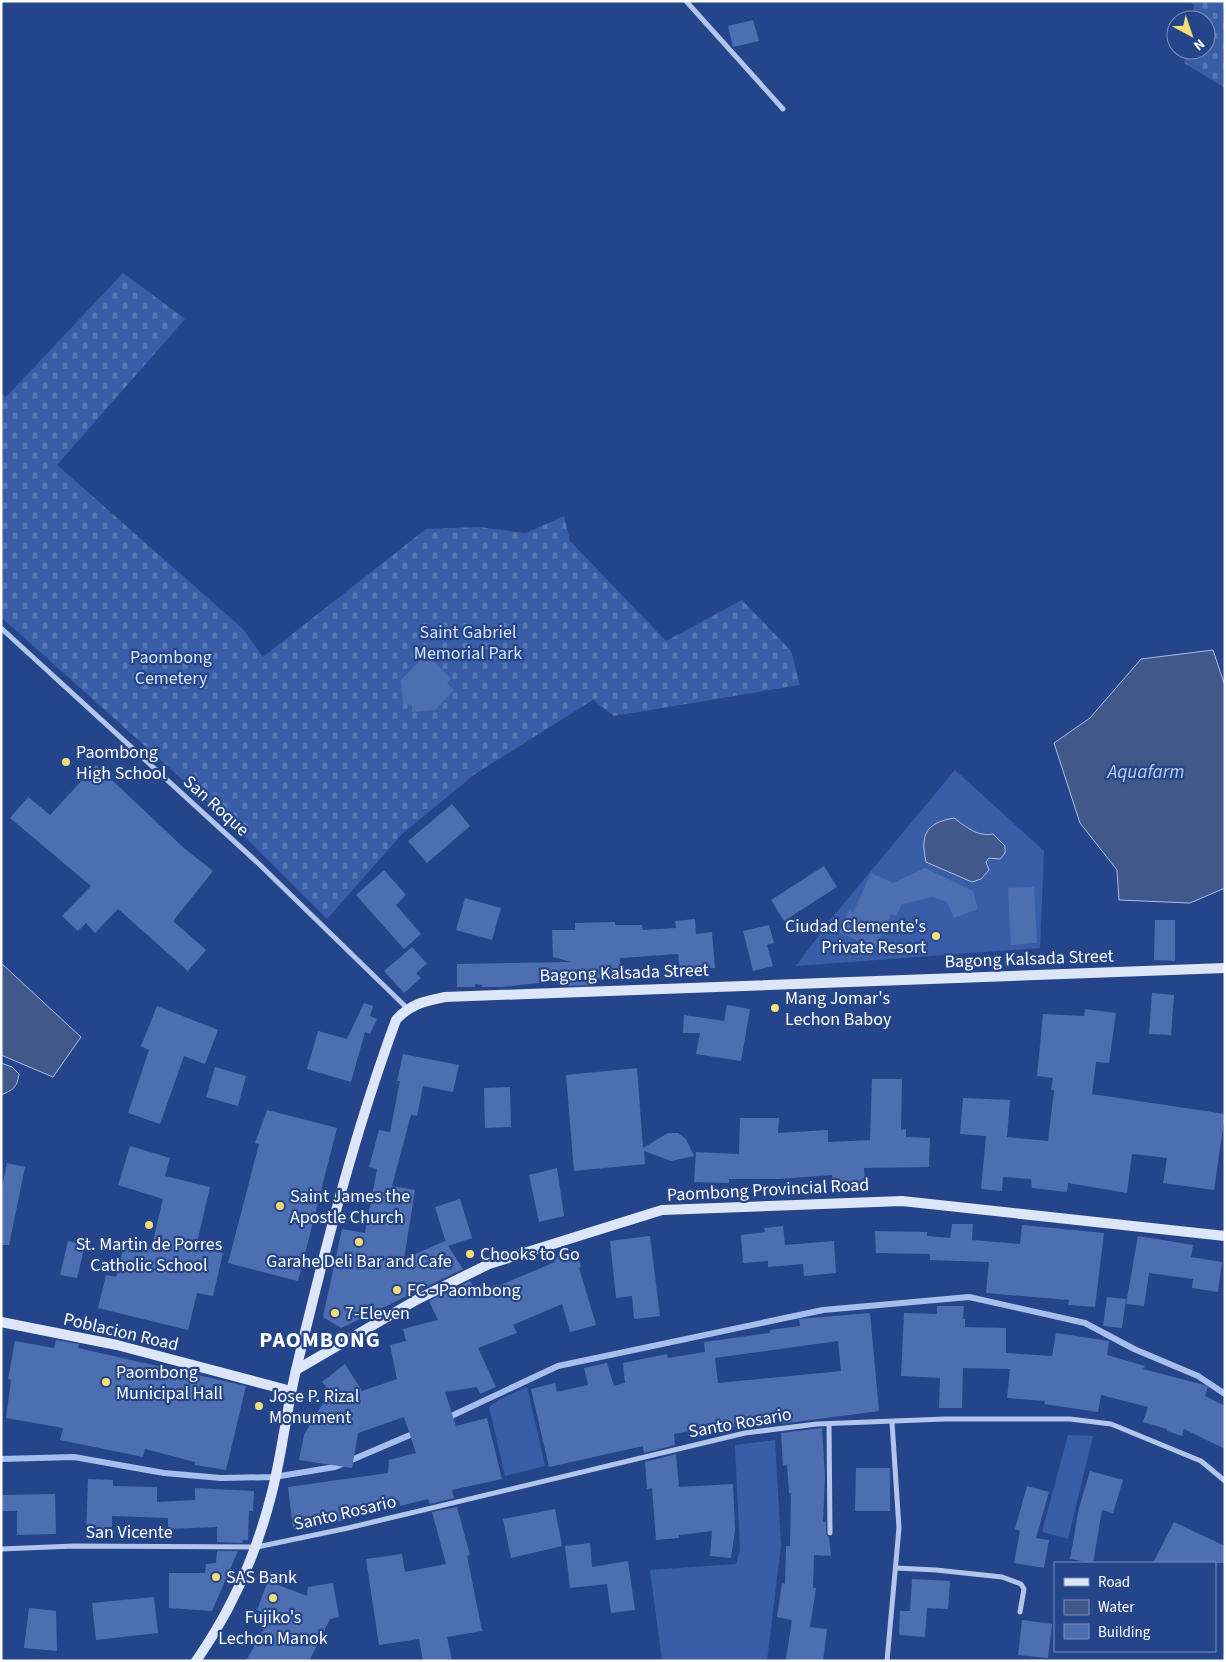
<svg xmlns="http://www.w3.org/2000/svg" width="1226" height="1662" font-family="'Source Sans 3',sans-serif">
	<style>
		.grass { fill: #395ea7 }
		.cemetery { fill: url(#cemetery-stones) }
		.water { fill: #41588a; stroke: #a6beeb }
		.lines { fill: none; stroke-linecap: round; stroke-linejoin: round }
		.stream { stroke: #a6beeb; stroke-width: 6 }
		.building { fill: #4d6fb2; fill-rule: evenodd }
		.street { stroke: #b2c5ea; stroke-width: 5 }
		.secondary { stroke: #dde5f8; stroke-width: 10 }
		.poi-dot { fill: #f4de76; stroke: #25458a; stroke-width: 2 }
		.labels { text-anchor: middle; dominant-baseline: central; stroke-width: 4.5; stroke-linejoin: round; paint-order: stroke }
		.park-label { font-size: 18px; fill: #d6e2f8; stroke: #25458a }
		.poi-label { font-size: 18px; fill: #fff; stroke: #25458a; text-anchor: start }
		.street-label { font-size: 18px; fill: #fff; stroke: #25458a }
		.water-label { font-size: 19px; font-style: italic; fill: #becff1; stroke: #25458a }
		.district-label { font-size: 22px; font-weight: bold; letter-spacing: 1px; fill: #fff; stroke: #25458a }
	</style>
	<defs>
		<pattern id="cemetery-stones" width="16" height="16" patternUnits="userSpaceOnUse" patternTransform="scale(1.25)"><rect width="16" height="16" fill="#395ea7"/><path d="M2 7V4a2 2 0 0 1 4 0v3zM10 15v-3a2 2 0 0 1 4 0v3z" fill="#5776b4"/></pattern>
	</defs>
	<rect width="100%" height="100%" fill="#25458a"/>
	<g class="grass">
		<path d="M955 770 1044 851 1040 948 796 966 831 919Z"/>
		<path d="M527 1387 545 1466 505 1476 489 1407 500 1399Z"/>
		<path d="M1068 1435 1093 1436 1068 1539 1042 1532Z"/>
		<path d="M775 1440 781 1545 767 1661H662L650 1570 736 1564 740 1550 735 1445Z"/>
	</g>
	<g class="cemetery">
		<path d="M1189 1H1225V88L1184 63 1186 50H1206V20H1191L1194 5Z"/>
		<path d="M123 273 185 319 57 465 243 629 263 657 426 529 479 527 526 533 564 516 570 541 666 641 742 600 791 651 800 685 614 716 593 700 475 774 402 834 327 919 231 823 1 617V393L6 397Z"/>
	</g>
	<g class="water">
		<path d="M1213 650 1225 686V888L1190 903 1119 900 1117 870 1080 823 1054 743 1090 718 1141 659Z"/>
		<path d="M954 818C966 827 978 837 993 834L1005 846V853L1000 859 989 858 986 862 989 870 981 879 972 882 926 862C920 834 926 823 954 818Z"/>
		<path d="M1 963 81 1037 53 1077 1 1055Z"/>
		<path d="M1 1063 12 1067 19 1074C17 1088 13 1090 1 1095Z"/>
	</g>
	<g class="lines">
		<g class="stream">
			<path d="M447 1418 558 1366 823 1310 969 1297 1085 1323 1134 1349 1198 1376 1225 1394"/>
			<path d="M1 1459 74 1457 164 1473 221 1478 274 1477 335 1467 417 1432"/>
		</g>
	</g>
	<g class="building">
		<path d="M753 20 759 41 733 47 728 26Z"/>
		<path d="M423 657 428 662 432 660 451 679 447 683 454 690 435 710 412 712V705L403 703 401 680Z"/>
		<path d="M96 765 185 849 213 871 173 921 206 950 188 971 118 909 95 933 86 923 78 931 62 916 91 886 10 818 28 797 50 815Z"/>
		<path d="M452 804 470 826 427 863 408 841Z"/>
		<path d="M824 866 837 887 784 921 771 900Z"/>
		<path d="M925 868 973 891 978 909 954 918 947 902 932 897 902 904 896 916 891 914 875 948 839 932 850 908 853 913 871 873 893 883Z"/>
		<path d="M384 870 406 895 396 905 421 934 404 949 356 895Z"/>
		<path d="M1034 887 1037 943 1011 945 1008 888Z"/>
		<path d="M465 898 501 908 492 940 456 930Z"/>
		<path d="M695 919 696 934 712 932 715 968 680 971 678 954 620 958V978L591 979 592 985 569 986 558 984V981L500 987H482V985L475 984V987H457V964L571 962 553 957 552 930H575V923L615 922V925H642L643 930 676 928 675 921Z"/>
		<path d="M1155 920H1175V961L1154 960Z"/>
		<path d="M769 925 774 943 767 945 773 966 753 971 743 931Z"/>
		<path d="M412 947 427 964 416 973 421 978 404 993 384 971Z"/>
		<path d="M1152 993 1174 995 1171 1035 1149 1034Z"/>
		<path d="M364 1003 373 1006 370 1016 377 1019 370 1034 365 1032 351 1082 307 1069 318 1031 347 1039Z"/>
		<path d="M727 1005 750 1009 741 1061 696 1054 700 1033H683L684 1015 724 1021Z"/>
		<path d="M157 1006 218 1030 205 1064 184 1056 160 1124 128 1113 149 1050 141 1046Z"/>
		<path d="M1085 1009 1116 1013 1109 1063 1096 1062 1092 1094 1225 1114 1214 1190 1163 1183 1167 1158 1132 1154 1127 1193 1068 1183 1067 1192 1032 1188 1031 1179 1003 1177 1002 1191 981 1189 986 1136 960 1134 963 1098 1010 1100 1007 1137 1048 1141 1054 1090H1051L1053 1078 1037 1076 1043 1014 1084 1016Z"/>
		<path d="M403 1054 459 1065 453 1092 423 1086 417 1116 411 1115 392 1186 415 1190 404 1259 445 1241 446 1243 435 1207 460 1199 472 1238 448 1246 463 1269 341 1328 323 1317 342 1229 365 1233 377 1169 369 1167 379 1130 390 1132 400 1081H397Z"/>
		<path d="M215 1067 246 1076 238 1106 206 1097Z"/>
		<path d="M637 1068 643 1148 668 1133H678L686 1139 694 1156 671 1161 644 1151 645 1164 574 1171 566 1075Z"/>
		<path d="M872 1079H902L901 1130 906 1129V1137L930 1138 929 1167 864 1168 865 1184 833 1185 832 1175 778 1179H729V1183L694 1182 696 1152 739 1154 740 1118H779L778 1133 828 1130V1142L870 1140Z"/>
		<path d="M510 1087 511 1127 485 1128 484 1088Z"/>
		<path d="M267 1110 337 1128 298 1281 228 1263 259 1144 255 1143Z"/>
		<path d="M130 1146 170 1158 165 1176 210 1187 196 1247 223 1253 213 1296 197 1293 188 1330 98 1308 106 1275 116 1277 125 1243 151 1249 163 1199 118 1185Z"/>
		<path d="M7 1163 25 1167 9 1245H1V1191Z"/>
		<path d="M557 1168 564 1216 539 1222 529 1175Z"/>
		<path d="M952 1224H973L972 1240 1020 1244 1022 1225 1104 1233 1095 1307 1068 1305 1069 1300 986 1293 989 1262 930 1260V1254L876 1253 875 1231 927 1232V1236L950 1238Z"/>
		<path d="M783 1226 785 1245 834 1241 836 1273 804 1276 803 1264 768 1267V1261L743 1263 741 1235 765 1232 764 1228Z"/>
		<path d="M650 1236 660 1316 634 1319 632 1296 616 1298 610 1241Z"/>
		<path d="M1138 1236 1193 1245 1191 1257 1222 1262 1218 1292 1192 1288 1193 1279 1149 1273 1144 1306 1126 1304Z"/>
		<path d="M68 1241 85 1245 77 1278 60 1275Z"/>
		<path d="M577 1252 581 1267 579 1268 596 1325 570 1332 562 1304 513 1325 517 1333 478 1348 496 1387 480 1394 477 1387 445 1392 456 1426 487 1418 502 1479 452 1490 454 1498 430 1504 428 1499 400 1506 399 1500 341 1516 342 1521 293 1528 288 1487 388 1473 389 1460 416 1453 404 1417 358 1433 352 1468 299 1460 304 1435 330 1391 322 1382 345 1364 362 1391 397 1379 390 1345 406 1341 403 1329 438 1320 429 1301 470 1281 477 1292 497 1284 498 1286 555 1262 554 1258Z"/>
		<path d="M1107 1297 1126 1299 1122 1328 1103 1326Z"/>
		<path d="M937 1306H964L963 1319H965V1327L1006 1328V1353L1052 1356 1056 1333 1109 1341 1107 1355 1145 1366 1143 1369 1208 1386 1205 1396 1225 1406V1449L1184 1429 1182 1436 1167 1431V1429L1143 1422 1148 1407 1101 1395 1098 1412 1044 1404 1045 1401 1007 1398 1010 1369 963 1368 962 1408H939L940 1378 901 1376 904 1313 937 1314Z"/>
		<path d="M870 1313 879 1411 780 1424 779 1412 745 1417V1420L734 1422 735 1427 716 1429V1426L674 1434 675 1445 644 1453 643 1446 549 1467 531 1389 555 1383 557 1392 588 1385 584 1368 607 1363 614 1386 625 1383 623 1363 667 1354 668 1358 705 1352 704 1342 770 1333V1330L800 1326 799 1319ZM838 1341 841 1371 718 1383 715 1358Z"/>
		<path d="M56 1340 79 1344 78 1348 246 1386 226 1470 195 1465V1462L145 1449 143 1457 60 1440 63 1428 6 1418 11 1380 8 1379 15 1341 54 1348Z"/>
		<path d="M822 1428 825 1477 823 1522H826V1534L829 1537 831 1556 814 1555 813 1588H816L810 1627 827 1629 823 1661H797L786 1659 792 1620 777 1617 782 1583 785 1584 786 1546H790L791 1493H789L787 1465 783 1466 781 1433Z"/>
		<path d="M676 1454 679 1487 733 1484 735 1530 731 1558 710 1556 712 1531 679 1535V1538L656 1540 652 1488 647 1489 645 1462Z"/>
		<path d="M856 1468H890V1511H855Z"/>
		<path d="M1090 1471 1123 1480 1113 1513 1102 1510 1093 1563 1070 1559 1079 1508Z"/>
		<path d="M88 1479 113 1480V1486L157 1487V1502L195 1500V1488L254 1491 253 1511H249L248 1540H243L242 1543 217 1542V1527L168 1529V1518L112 1516V1539L86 1538Z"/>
		<path d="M1027 1486 1049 1492 1036 1538 1049 1540 1044 1568 1014 1563 1020 1531 1015 1529Z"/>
		<path d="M55 1494 56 1534 17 1535V1511H1V1495Z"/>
		<path d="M457 1507 470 1555 467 1556 482 1631 447 1637 452 1661H423L419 1639 379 1645 366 1559 402 1554 405 1572 446 1564 432 1512Z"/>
		<path d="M555 1509 562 1546 511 1558 503 1519Z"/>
		<path d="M1174 1522 1225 1546V1563H1153Z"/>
		<path d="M590 1543 592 1567 628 1561 635 1610 611 1613 607 1584 570 1588 565 1546Z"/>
		<path d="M217 1551H238L212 1611 169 1608V1573H205L206 1564 216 1563Z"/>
		<path d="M912 1579 950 1581 948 1609 927 1608 925 1637 899 1635 900 1611H910Z"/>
		<path d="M268 1581 307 1596 308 1587 333 1583 339 1617 330 1619 309 1661H246L271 1616 257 1610Z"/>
		<path d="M154 1597 158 1633 96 1640 92 1603Z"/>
		<path d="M29 1608 56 1611 57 1651 24 1648Z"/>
		<path d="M1022 1620 1052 1624 1048 1658 1018 1655Z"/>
	</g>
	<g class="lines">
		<g class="street">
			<path d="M686 1 783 109"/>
			<path d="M1 628 259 864 408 1009"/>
			<path d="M829 1424 830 1533"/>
			<path d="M1 1549 74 1546 257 1547 348 1528 745 1433 817 1424 945 1419H1070L1111 1424 1201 1461 1225 1481"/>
			<path d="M896 1568 936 1570 1002 1577 1021 1584 1024 1589 1020 1612"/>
			<path d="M887 1661 899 1528 892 1422"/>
		</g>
		<g class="secondary">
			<path d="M1 1322 117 1345 291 1391"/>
			<path d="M296 1370 418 1299 489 1264 662 1210 902 1201 1225 1236"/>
			<path d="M196 1661C231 1611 256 1555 271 1496 282 1455 286 1412 296 1370 324 1252 354 1134 396 1020 410 1004 425 1001 445 997L1225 968"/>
		</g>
	</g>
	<g class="poi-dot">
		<circle cx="66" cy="762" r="5"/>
		<circle cx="936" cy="936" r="5"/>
		<circle cx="775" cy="1008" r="5"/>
		<circle cx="280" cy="1206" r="5"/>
		<circle cx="149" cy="1225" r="5"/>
		<circle cx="359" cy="1242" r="5"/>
		<circle cx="470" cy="1254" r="5"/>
		<circle cx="397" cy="1290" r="5"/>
		<circle cx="335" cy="1313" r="5"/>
		<circle cx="106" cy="1382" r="5"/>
		<circle cx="259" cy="1406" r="5"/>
		<circle cx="216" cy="1577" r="5"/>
		<circle cx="273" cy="1598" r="5"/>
	</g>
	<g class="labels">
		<g class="park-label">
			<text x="468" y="632">Saint Gabriel<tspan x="468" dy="21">Memorial Park</tspan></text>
			<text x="171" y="657">Paombong<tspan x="171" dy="21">Cemetery</tspan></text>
		</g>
		<g class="poi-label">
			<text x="76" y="752">Paombong<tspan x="76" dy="21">High School</tspan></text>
			<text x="926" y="926" text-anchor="end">Ciudad Clemente's<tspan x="926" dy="21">Private Resort</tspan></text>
			<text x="785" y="998">Mang Jomar's<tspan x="785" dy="21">Lechon Baboy</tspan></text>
			<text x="290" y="1196">Saint James the<tspan x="290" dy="21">Apostle Church</tspan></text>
			<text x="149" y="1244" text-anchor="middle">St. Martin de Porres<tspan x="149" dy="21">Catholic School</tspan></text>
			<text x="480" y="1254">Chooks to Go</text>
			<text x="359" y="1261" text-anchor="middle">Garahe Deli Bar and Cafe</text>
			<text x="407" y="1290">FC - Paombong</text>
			<text x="345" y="1313">7-Eleven</text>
			<text x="116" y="1372">Paombong<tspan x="116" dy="21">Municipal Hall</tspan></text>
			<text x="269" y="1396">Jose P. Rizal<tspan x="269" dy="21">Monument</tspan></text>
			<text x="226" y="1577">SAS Bank</text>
			<text x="273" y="1617" text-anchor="middle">Fujiko's<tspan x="273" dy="21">Lechon Manok</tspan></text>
		</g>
		<g class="street-label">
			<text transform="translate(216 806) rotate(42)">San Roque</text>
			<text transform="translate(1029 959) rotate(-2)">Bagong Kalsada Street</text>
			<text transform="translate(624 973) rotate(-2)">Bagong Kalsada Street</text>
			<text transform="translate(768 1190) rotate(-3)">Paombong Provincial Road</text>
			<text transform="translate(121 1332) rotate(13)">Poblacion Road</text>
			<text transform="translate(740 1423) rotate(-10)">Santo Rosario</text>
			<text transform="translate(345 1513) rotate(-13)">Santo Rosario</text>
			<text x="129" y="1532">San Vicente</text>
		</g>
		<g class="water-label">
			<text x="1146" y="772">Aquafarm</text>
		</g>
		<g class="district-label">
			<text x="320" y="1340">PAOMBONG</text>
		</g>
	</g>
	<rect width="1226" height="1662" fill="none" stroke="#ffffff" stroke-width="5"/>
	<rect x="1054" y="1562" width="162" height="90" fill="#25458a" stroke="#7c8fb9"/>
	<rect x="1064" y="1578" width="25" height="8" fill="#dde5f8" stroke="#7c8fb9"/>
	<text x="1098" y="1587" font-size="15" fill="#ffffff">Road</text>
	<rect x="1064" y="1600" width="25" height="15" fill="#41588a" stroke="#7c8fb9"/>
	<text x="1098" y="1612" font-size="15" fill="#ffffff">Water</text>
	<rect x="1064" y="1624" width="25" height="15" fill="#4d6fb2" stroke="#7c8fb9"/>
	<text x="1098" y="1637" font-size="15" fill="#ffffff">Building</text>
	<g transform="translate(1191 35) rotate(140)"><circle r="24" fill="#25458a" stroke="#7c8fb9"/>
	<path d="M0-4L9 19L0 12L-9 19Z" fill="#f4de76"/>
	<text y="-8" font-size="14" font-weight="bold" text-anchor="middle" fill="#ffffff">N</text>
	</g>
</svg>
